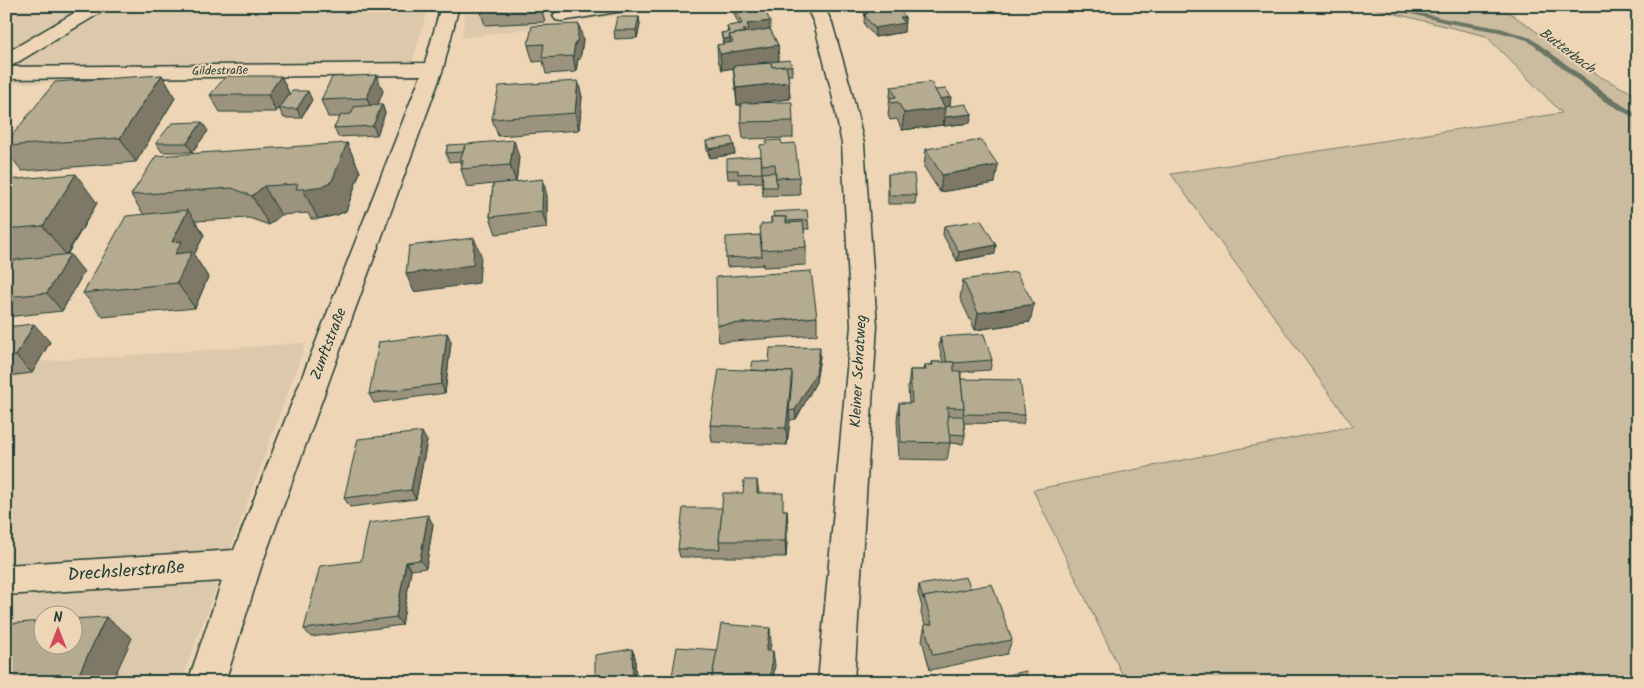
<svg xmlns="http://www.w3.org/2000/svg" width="1644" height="688" font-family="Kalam,sans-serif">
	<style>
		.built { fill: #dcc8aa; fill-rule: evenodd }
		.green { fill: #cbbca0; stroke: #757c6a }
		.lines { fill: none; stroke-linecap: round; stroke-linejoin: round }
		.stream { fill: #6b7564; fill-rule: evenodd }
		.minor-casing { stroke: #1f3d34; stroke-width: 3 }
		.minor { fill: #edd5b5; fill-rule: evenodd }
		.wall { fill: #9b937d; stroke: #1f3d34 }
		.shaded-wall { fill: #7e7866; stroke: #1f3d34 }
		.building { fill: #b4ab91; stroke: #1f3d34 }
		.labels { text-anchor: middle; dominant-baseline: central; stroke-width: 4; stroke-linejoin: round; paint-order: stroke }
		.far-street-label { font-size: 12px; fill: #1f3d34; stroke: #edd5b5 }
		.far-water-label { font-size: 14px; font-style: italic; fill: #324b40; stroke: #edd5b5 }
		.street-label { font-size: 15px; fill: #1f3d34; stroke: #edd5b5 }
		.near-street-label { font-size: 18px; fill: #1f3d34; stroke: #edd5b5 }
	</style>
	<rect width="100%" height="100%" fill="#edd5b5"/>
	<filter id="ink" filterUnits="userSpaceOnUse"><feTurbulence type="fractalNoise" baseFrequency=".02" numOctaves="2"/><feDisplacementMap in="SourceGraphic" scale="10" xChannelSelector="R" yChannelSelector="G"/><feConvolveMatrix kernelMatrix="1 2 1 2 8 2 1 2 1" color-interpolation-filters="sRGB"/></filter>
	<g filter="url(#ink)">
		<g class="built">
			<path d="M6 6H429L407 78 390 75 360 74 6 84Z"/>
			<path d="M466 6H685L462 38Z"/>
			<path d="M306 343 181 682H6V364ZM42 616H72V646H42Z"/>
		</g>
		<path class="green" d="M1363 6H1500L1601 77 1638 96V682H1126L1033 490 1353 426 1171 174 1562 113 1486 36Z"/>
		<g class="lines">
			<path class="stream" d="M1380 6H1392L1447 19 1500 28 1531 38 1610 97 1638 115V120L1604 101 1527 40 1499 32 1447 23Z"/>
			<defs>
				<g id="minor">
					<path d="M86 6H108L105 10 13 65 6 67V53Z"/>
					<path d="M441 6H459L443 69 262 564 225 682H188L222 581 6 595V565L234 550 421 75 6 79V67L425 63Z"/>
					<path d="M588 6H632L629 10 623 11 562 21 556 20 553 16 556 12Z"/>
					<path d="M806 6H824L832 23 851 89 864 144 877 326 854 682H818L851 326 842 144 831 89 814 23Z"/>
				</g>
			</defs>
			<use href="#minor" class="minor-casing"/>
			<use href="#minor" class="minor"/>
		</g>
		<g class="wall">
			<path d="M479 6H544L541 7 545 22 485 25Z"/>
			<path d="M733 6 770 29 778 45 779 61 792 66V75H788L789 82 790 99 759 102 793 121V138L743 139 741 122V105H737L733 68 722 70 718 61 717 45 723 44 721 33 728 32 727 26 739 25 734 14Z"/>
			<path d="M865 8 891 9 905 17 904 32 875 37 866 27 864 22Z"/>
			<path d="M639 17 640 25 637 38 615 39 614 30Z"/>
			<path d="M583 40 580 59H578L576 72 546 74 543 61 533 62 528 45Z"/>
			<path d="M162 75 175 98 136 162 22 171 6 151V143Z"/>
			<path d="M281 76 289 93 276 112H220L210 95Z"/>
			<path d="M578 81 582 97 579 130 498 136 492 119Z"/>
			<path d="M891 87 935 90 950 106 972 114 970 123 944 126 943 125 902 130 897 119 890 120 888 115Z"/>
			<path d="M383 91 378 104H382L385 113 377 135 338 137 334 128 340 117H328L321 100Z"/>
			<path d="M312 100 301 118H284L279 109Z"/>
			<path d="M208 131 192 152H162L156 143Z"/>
			<path d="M706 141 735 154 710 158 707 150Z"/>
			<path d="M347 143 360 172 346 211 337 215 318 219H311L308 213 281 215 269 225 249 218 195 221 204 235 194 255 208 277 195 308 103 317 83 293 144 215 131 195Z"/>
			<path d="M782 144 799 177 800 195 763 196 762 182 739 183V179H728L727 170 761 156Z"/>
			<path d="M448 145 519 157 516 182 547 196V228L496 234 490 217 493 184 467 187 461 169 462 165 460 161 449 162 446 153Z"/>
			<path d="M926 149 995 183 940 192 924 167Z"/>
			<path d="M888 174 916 195 915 204H888Z"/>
			<path d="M6 180 97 203 67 255 84 272 62 311 6 317Z"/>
			<path d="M771 217 808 220 809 229H804L806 247V265L763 267V263V265L727 267 726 258 760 235 771 223Z"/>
			<path d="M944 226 995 254 957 261 943 235Z"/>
			<path d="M963 280 1030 322 975 330 960 298Z"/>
			<path d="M817 317V335L719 342 717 325Z"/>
			<path d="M6 327 50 342 32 373 8 376 6 375Z"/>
			<path d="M447 333 451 342 445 393 374 403 369 394Z"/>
			<path d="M940 337 992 360 990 370 961 372V379L1025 415 1023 424 964 423 965 435 963 444 950 443 947 460 899 459 897 420 899 403H909L908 387 910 370H924L925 365H932V362H943L939 346Z"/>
			<path d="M820 356 816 382 796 419 790 420 787 445 712 442 710 425 751 370 769 362Z"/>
			<path d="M427 441 416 499 350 507 344 498Z"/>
			<path d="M757 480 759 493 784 510H787L788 526 786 557H680L678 549 722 508 743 493Z"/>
			<path d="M433 524 426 568 411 570 402 625 311 637 304 629 361 561Z"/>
			<path d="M919 585 971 589 1012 640 1007 654 930 670 922 640 925 625 921 613 922 607 918 593Z"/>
			<path d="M632 649 635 657 636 681 595 682V681Z"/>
		</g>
		<g class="shaded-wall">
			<path d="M639 17 640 25 637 38 636 30Z"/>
			<path d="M900 17H905L904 32 875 37V28Z"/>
			<path d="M770 21V29L747 44 743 30 747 24Z"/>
			<path d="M579 24 583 40 580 59H578L576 72 573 56 575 43Z"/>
			<path d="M730 38V46L724 47V39Z"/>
			<path d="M778 45 779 61 722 70 720 54Z"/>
			<path d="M162 75 175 98 136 162 120 138Z"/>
			<path d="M376 75 383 91 374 115 367 98Z"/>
			<path d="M281 76 289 93 276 112 268 95Z"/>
			<path d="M578 81 582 97 579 130 575 113Z"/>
			<path d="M789 82 790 99 737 105 736 88Z"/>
			<path d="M308 91 312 100 301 118 297 109Z"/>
			<path d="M951 97 950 106 934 108 935 99Z"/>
			<path d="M382 104 385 113 377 135 373 126Z"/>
			<path d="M945 108 943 125 902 130 904 113Z"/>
			<path d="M972 114 970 123 944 126 945 117Z"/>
			<path d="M202 122 208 131 192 152 187 143Z"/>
			<path d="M514 140 519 157 516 182 510 165Z"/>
			<path d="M347 143 360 172 346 211 337 215 318 219 303 189Z"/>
			<path d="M734 145 735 154 710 158 709 149Z"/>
			<path d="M998 165 995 183 940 192 942 175Z"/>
			<path d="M76 174 97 203 66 255 43 226Z"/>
			<path d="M543 179 547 196V228L542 211Z"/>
			<path d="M264 186 281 215 269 225 252 196Z"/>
			<path d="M188 210 204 235 194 255 208 277 195 308 177 283 175 254 172 242Z"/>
			<path d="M474 238 481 255 479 283 414 292 406 274Z"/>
			<path d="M996 245 995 254 957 261 959 252Z"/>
			<path d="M70 254 84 272 62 311 47 293Z"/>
			<path d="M1034 304 1030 322 975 330 978 313Z"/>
			<path d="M34 324 50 342 32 373 16 356Z"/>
			<path d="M447 333 451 342 445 393 441 384Z"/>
			<path d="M820 347V356L816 382 796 419 795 410Z"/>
			<path d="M792 372 793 389 789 411 790 420 787 445 786 428Z"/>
			<path d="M422 432 427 441 416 499 411 490Z"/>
			<path d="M787 510 788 526 786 557 785 541Z"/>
			<path d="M428 515 433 524 426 568 420 560Z"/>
			<path d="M406 562 411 570 402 625 396 617Z"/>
			<path d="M106 617 132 638 112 682H75Z"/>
			<path d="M770 628 771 643 768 665 766 651Z"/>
			<path d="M632 649 635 657 636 681 633 674Z"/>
			<path d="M773 651 775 665 773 682H770Z"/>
		</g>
		<g class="building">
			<path d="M734 6H763L770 21 747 24 749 29 743 30 745 32 729 35 730 38 724 39 721 33 729 32 727 26 742 24Z"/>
			<path d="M876 6H889L891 9 898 8 905 17H900L905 23 875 28 866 18 865 14 868 13 865 8Z"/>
			<path d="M617 17H639L636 30H614Z"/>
			<path d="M579 24 577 42 575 43 573 56 542 58 544 44 528 45 532 26Z"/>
			<path d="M770 29 778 45 720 54 717 45 733 42 729 35Z"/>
			<path d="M790 60 792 66 772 67 771 63 758 64V63Z"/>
			<path d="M771 63 772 67 786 66 789 82 736 88 733 66Z"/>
			<path d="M162 75 120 138 6 146V143L55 82Z"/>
			<path d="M376 75 367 98 321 100 332 77Z"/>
			<path d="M226 76H281L268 95H210Z"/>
			<path d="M578 81 575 113 492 119 499 86Z"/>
			<path d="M931 82 945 108 904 113 898 102 892 103 889 98 896 97 891 87Z"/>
			<path d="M946 89 951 97 940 99 935 90Z"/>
			<path d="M292 91H308L297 109H279Z"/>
			<path d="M792 102 793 121 741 122V103Z"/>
			<path d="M382 104 373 126 334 128 341 115 351 114 354 107Z"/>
			<path d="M966 104 972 114 945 117 944 116 945 108 944 107Z"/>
			<path d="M202 122 187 143H156L172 123Z"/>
			<path d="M731 137 734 145 709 149 706 141Z"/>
			<path d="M514 140 510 165 461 169 463 160H460L466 144Z"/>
			<path d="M781 140 782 144 795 143 799 177 776 178 775 164 762 165 760 145 767 144 766 141Z"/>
			<path d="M981 140 998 165 942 175 926 149Z"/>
			<path d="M347 143 332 181 323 186 303 189H296L298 184 264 186 252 196 232 188 131 195 156 156Z"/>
			<path d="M465 144 463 152 446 153 448 145Z"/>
			<path d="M761 156 762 173 738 174V170H727V159Z"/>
			<path d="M775 172 777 187H763L762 173Z"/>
			<path d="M76 174 43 226 6 229V180Z"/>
			<path d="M888 174H914L916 195H889Z"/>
			<path d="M543 179 542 211 490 217 493 184Z"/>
			<path d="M188 210 172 242 182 241 175 254 192 252 177 283 83 293 126 216Z"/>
			<path d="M807 210 808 220 786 221V217H774L773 212Z"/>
			<path d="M771 217H786V223L803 222 806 247 762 250 760 226 761 224 772 223Z"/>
			<path d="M981 220 996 245 959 252 944 226Z"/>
			<path d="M760 235 762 256 726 258V237Z"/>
			<path d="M474 238 473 265 406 274 409 246Z"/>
			<path d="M70 254 47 293 6 297V261Z"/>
			<path d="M811 271 817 317 717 325 716 277Z"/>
			<path d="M1016 272 1034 304 978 313 963 280Z"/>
			<path d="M34 324 16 356 6 357V327Z"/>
			<path d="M447 333 441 384 369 394 379 342Z"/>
			<path d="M984 334 992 360 954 363V362H947L940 337Z"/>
			<path d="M820 347 816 373 795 410 789 411 792 380V372L751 370 753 361 769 362 770 348Z"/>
			<path d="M932 362H954V371H960L964 408 947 407 950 443 901 442 899 403H912L910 370H926L925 365H933Z"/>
			<path d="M719 369 792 372 786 428 710 425Z"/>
			<path d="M961 379 1020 380 1025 415 963 414 964 408Z"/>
			<path d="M947 416H963L965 435 949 434Z"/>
			<path d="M422 432 411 490 344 498 358 439Z"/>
			<path d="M744 480H757V493H783V510H787L785 541H719L723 493H743Z"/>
			<path d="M683 508H722L719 541 720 549H678Z"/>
			<path d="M428 515 420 560 406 562 396 617 304 629 320 566 361 561 369 523Z"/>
			<path d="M966 577 971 589 924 597 923 599 919 585Z"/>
			<path d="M992 584 1012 640 933 655 924 625 932 624 924 597Z"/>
			<path d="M106 617 75 682H6V624L42 621V646H72V619Z"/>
			<path d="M721 624 770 628 766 651H773L770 682H711Z"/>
			<path d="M677 647 717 650 711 682H671Z"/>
			<path d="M632 649 633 674 595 681V655Z"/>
			<path d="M1026 671 1027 682H976Z"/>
		</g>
	</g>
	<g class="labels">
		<g class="far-street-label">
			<text transform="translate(220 71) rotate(-1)">Gildestraße</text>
		</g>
		<g class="far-water-label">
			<text transform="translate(1567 51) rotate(37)">Butterbach</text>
		</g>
		<g class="street-label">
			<text transform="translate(329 344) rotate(-69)">Zunftstraße</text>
			<text transform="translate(859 371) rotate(-87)">Kleiner Schratweg</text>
		</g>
		<g class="near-street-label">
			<text transform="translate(126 572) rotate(-4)">Drechslerstraße</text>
		</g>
	</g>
	<rect width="1644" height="688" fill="none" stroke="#edd5b5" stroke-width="25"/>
	<rect x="12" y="12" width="1619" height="663" fill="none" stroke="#1f3d34" stroke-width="2" filter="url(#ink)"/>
	<g transform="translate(58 630)"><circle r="24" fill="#edd5b5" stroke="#9b9881"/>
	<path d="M0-4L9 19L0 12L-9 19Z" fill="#d1495b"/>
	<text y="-8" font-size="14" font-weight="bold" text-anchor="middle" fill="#1f3d34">N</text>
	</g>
</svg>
